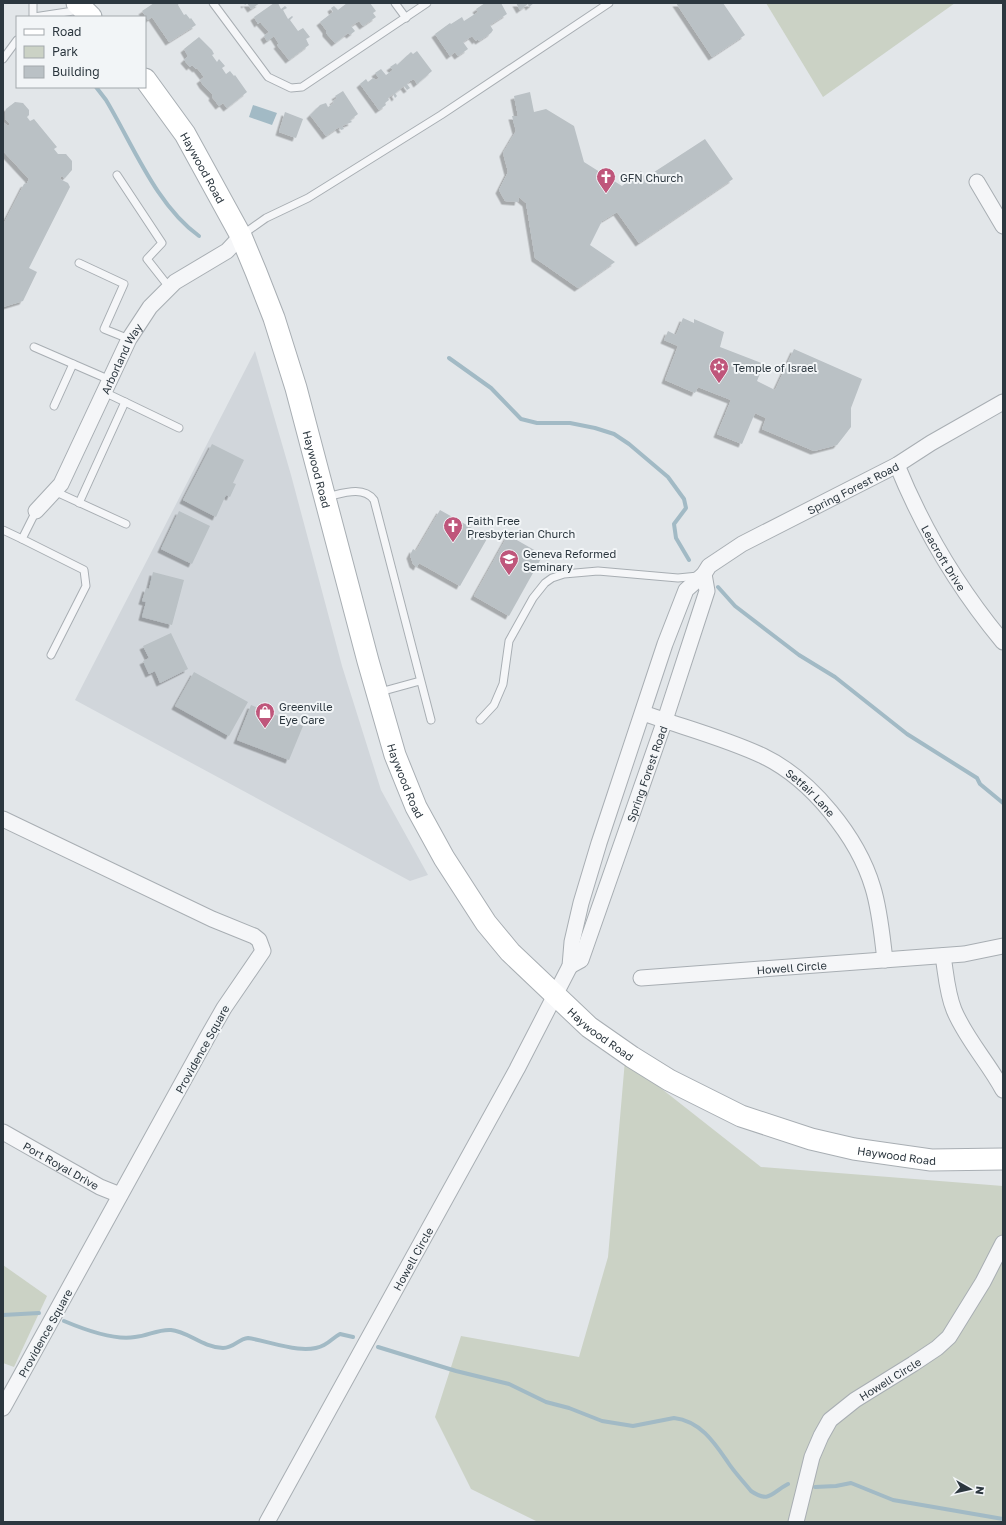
<svg xmlns="http://www.w3.org/2000/svg" width="1006" height="1525" font-family="'Golos Text',sans-serif">
	<style>
		.built { fill: #d1d6db }
		.green { fill: #cbd2c5 }
		.water { fill: #a2bac5 }
		.lines { fill: none; stroke-linecap: round; stroke-linejoin: round }
		.stream { stroke: #a2bac5; stroke-width: 4 }
		.building { fill: #bac1c5; filter: url(#shadow) }
		.service-casing { stroke: #a8aeb3; stroke-width: 9 }
		.minor-casing { stroke: #a8aeb3; stroke-width: 17 }
		.secondary-casing { stroke: #a8aeb3; stroke-width: 23 }
		.service { stroke: #f5f6f8; stroke-width: 7 }
		.minor { stroke: #f5f6f8; stroke-width: 15 }
		.secondary { stroke: #fff; stroke-width: 21 }
		.labels { text-anchor: middle; dominant-baseline: central; stroke-width: 4; stroke-linejoin: round; paint-order: stroke }
		.street-label { font-size: 11px; fill: #2c373f; stroke: #f2f5f7 }
		.poi-label { font-size: 11px; fill: #2c373f; stroke: #f2f5f7; text-anchor: start }
	</style>
	<defs>
		<filter id="shadow"><feDropShadow dx="-3.5" dy="3.5" stdDeviation="0" flood-color="#0004"/></filter>
	</defs>
	<rect width="100%" height="100%" fill="#e2e6e9"/>
	<path class="built" d="M255 351 291 475 342 666 381 790 428 875 410 881 75 700Z"/>
	<g class="green">
		<path d="M766 3H955L823 97Z"/>
		<path d="M625 1060 761 1167 1003 1186V1522H538L471 1489 435 1417 461 1336 579 1357 608 1257Z"/>
		<path d="M3 1265 47 1296 14 1367 3 1363Z"/>
	</g>
	<path class="water" d="M253 105 277 113 272 125 249 117Z"/>
	<g class="lines">
		<g class="stream">
			<path d="M96 87 106 100C133 145 156 205 199 236"/>
			<path d="M449 358 491 388 521 419 537 423H570L595 428 614 434 629 444 668 477 684 499 686 508 674 524 676 538 689 560"/>
			<path d="M718 587 735 606 799 655 835 677 907 734 977 778 980 784 1003 803"/>
			<path d="M3 1315 39 1313"/>
			<path d="M64 1321C83 1329 114 1341 135 1337 148 1336 158 1329 171 1330 187 1331 202 1347 223 1348 234 1348 238 1339 248 1338 269 1341 304 1356 324 1345 330 1342 334 1337 340 1334L353 1337"/>
			<path d="M378 1347 456 1371 509 1384 546 1402 569 1408 602 1421 633 1426 674 1418C700 1421 714 1442 727 1461 734 1472 743 1481 751 1491 770 1504 772 1492 788 1484"/>
			<path d="M815 1487 836 1486 851 1483 893 1500 1003 1519"/>
		</g>
	</g>
	<g class="building">
		<path d="M154 3H179L178 5 184 15 186 14 190 19 191 18 196 25 169 42 152 17 148 20 142 11Z"/>
		<path d="M244 3H260L251 9 247 3 245 5Z"/>
		<path d="M274 3H278L281 9 285 6 287 8 283 10 288 19 292 16 293 17 290 20 298 31 303 28 310 37 306 39 309 45 289 60 277 45 279 44 274 36 267 41 264 36 269 32 260 22 258 24 254 17Z"/>
		<path d="M347 3H370L376 11 373 13 376 17 363 26 359 21 351 26 355 31 350 35 348 33 335 43 326 33V30L320 22 333 12 331 8 334 6 338 10Z"/>
		<path d="M485 3H501L507 14 490 25 493 30 491 33 479 41 477 39 476 41 472 36 463 42 468 49 458 56 455 52 450 56 435 34 450 23 451 24 462 17 464 21 478 12 476 9Z"/>
		<path d="M516 3H534L529 7 528 4 520 10Z"/>
		<path d="M676 3H723L745 35 712 57Z"/>
		<path d="M199 37 212 50 214 54 212 55 217 62 219 59 225 66 222 68 226 74 230 71 234 76 235 75 247 92 227 108 223 103 219 106 212 97 213 95 203 85 200 80 204 77 197 68 196 69 192 65 190 67 184 60 188 56 184 49Z"/>
		<path d="M417 51 432 71 417 84 414 79 410 81 407 84 410 88 407 90 404 86 395 93 397 96 395 98 393 94 388 98 389 100 385 103 386 105 379 110 360 84 366 79 368 82 373 78 376 80 379 78 375 73 381 69 386 75 393 70 390 67 396 63 397 65 411 52 413 54Z"/>
		<path d="M343 91 358 114 350 120 352 122 342 126 344 129 341 130 339 127 326 136 310 115 320 105 326 103 328 107 334 103 333 101 337 98 335 96Z"/>
		<path d="M530 92 534 112 546 109 574 126 584 162 622 186 641 171 645 178 705 139 733 179 639 243 617 212 602 221 590 245 615 262 578 288 535 258 526 203 519 197 518 202 505 201 499 190 508 172 503 153 516 131 512 116H518L514 96Z"/>
		<path d="M15 102 23 103 29 110V115L27 117 30 121 34 119 57 147 54 149 58 154H66L72 161V170L65 178 61 176 60 179 68 183 70 187 29 268 37 272 23 301 3 307V225L24 184 27 183 29 179 3 151V122L8 126 10 124 5 119 6 109Z"/>
		<path d="M285 112 303 119 296 138 279 132Z"/>
		<path d="M683 318 694 323V319L724 332 720 347 764 364 757 381 775 390 794 349 862 379 851 408V427L837 445 814 451 762 429 766 418 755 413 742 444 717 434 731 400 698 387 695 393 665 380 678 346 664 340 668 331 676 335Z"/>
		<path d="M212 444 244 460 233 483 236 484 230 497 226 495 216 517 183 500Z"/>
		<path d="M440 510 488 537 460 586 419 563 417 567 413 564 410 555 413 549 416 551Z"/>
		<path d="M179 511 210 526 192 564 161 549Z"/>
		<path d="M508 535 543 555 509 616 474 596Z"/>
		<path d="M153 572 184 580 172 625 142 617 146 602 142 601 146 588 149 589Z"/>
		<path d="M171 633 188 669 160 683 155 671 149 674 143 661 149 658 143 646Z"/>
		<path d="M194 672 248 702 229 736 175 706Z"/>
		<path d="M251 705 303 726 289 760 237 740Z"/>
	</g>
	<g class="lines">
		<defs>
			<g id="service">
				<path d="M213 3 268 77 291 88 302 87 427 3"/>
				<path d="M395 3 406 18"/>
				<path d="M33 17V3"/>
				<path d="M34 17 80 10"/>
				<path d="M3 59 17 40"/>
				<path d="M117 175 162 243 147 259 169 287"/>
				<path d="M242 235 266 218 308 198 441 115 609 3"/>
				<path d="M79 263 124 284 104 329 129 339"/>
				<path d="M34 347 110 380"/>
				<path d="M125 402 179 428"/>
				<path d="M54 406 73 364"/>
				<path d="M54 491 126 524"/>
				<path d="M326 497C341 494 363 485 374 500L431 720"/>
				<path d="M79 503 125 402 104 392"/>
				<path d="M36 511 22 539 84 570 86 586 51 655"/>
				<path d="M3 530 22 539"/>
				<path d="M380 692 420 681"/>
				<path d="M480 720 494 705 503 684 509 641 533 598 545 583 552 578 564 574 598 571 678 578 698 576"/>
			</g>
			<g id="minor">
				<path d="M977 182 1003 226"/>
				<path id="s1" d="M897 465C923 529 959 589 1003 642"/>
				<path id="s2" d="M36 511 61 484 129 339 150 307 175 282 227 251 241 236"/>
				<path id="s3" d="M643 713C682 727 725 738 763 756 811 779 858 837 873 888 880 911 882 936 885 960"/>
				<path d="M3 819 212 919 254 936 259 940 263 951 224 1008 208 1036 3 1408"/>
				<path d="M943 956C946 974 947 993 954 1010 966 1039 988 1062 1003 1090"/>
				<path id="s4" d="M570 966 581 960 665 720 707 591 704 574"/>
				<path id="s5" d="M641 978 964 954 1003 946"/>
				<path id="s6" d="M3 1132 100 1187 120 1195"/>
				<path id="s7" d="M267 1522 517 1069 570 966 572 942 581 903 599 843 665 644 686 590 704 574 709 566 742 544 897 465 931 443 1003 402"/>
				<path id="s8" d="M796 1522 812 1457 821 1436 830 1420 855 1400 913 1364 937 1348 949 1337 983 1282 1003 1243"/>
			</g>
			<g id="secondary">
				<path d="M77 3 91 17"/>
				<path id="s9" d="M145 79 185 134 241 236 256 272 274 318 296 388 368 661 395 755 416 807 444 858 486 923 510 952 589 1027 632 1057 669 1080 741 1116 811 1139 854 1149 931 1160 1003 1159"/>
			</g>
		</defs>
		<use href="#service" class="service-casing"/>
		<use href="#minor" class="minor-casing"/>
		<use href="#secondary" class="secondary-casing"/>
		<use href="#service" class="service"/>
		<use href="#minor" class="minor"/>
		<use href="#secondary" class="secondary"/>
	</g>
	<defs>
		<symbol id="church-pin" viewBox="-11 -11 22 30"><path d="M0 17L-7.5 6A9.5 9.5 0 1 1 7.5 6Z" fill="#bf567b" stroke="#f2f5f7"/><path d="M-1.2-6h2.4v3.5h3.3v2.4h-3.3V6h-2.4V-.1h-3.3v-2.4h3.3Z" fill="#fff"/></symbol>
		<symbol id="synagogue-pin" viewBox="-11 -11 22 30"><path d="M0 17L-7.5 6A9.5 9.5 0 1 1 7.5 6Z" fill="#bf567b" stroke="#f2f5f7"/><path d="M0-6.5L5.6 3.2H-5.6ZM0 6.5L5.6-3.2H-5.6Z" fill="#fff"/></symbol>
		<symbol id="university-pin" viewBox="-11 -11 22 30"><path d="M0 17L-7.5 6A9.5 9.5 0 1 1 7.5 6Z" fill="#bf567b" stroke="#f2f5f7"/><path d="M0-5L7-2L0 1L-7-2ZM-4 1L0 2.5L4 1V4Q0 6-4 4Z" fill="#fff"/></symbol>
		<symbol id="shop-pin" viewBox="-11 -11 22 30"><path d="M0 17L-7.5 6A9.5 9.5 0 1 1 7.5 6Z" fill="#bf567b" stroke="#f2f5f7"/><path d="M-5-2.5h2.3a2.7 3.5 0 0 1 5.4 0H5L5.5 6h-11ZM-1.5-2.5h3a1.5 2.3 0 0 0-3 0Z" fill="#fff"/></symbol>
	</defs>
	<g fill-rule="evenodd">
		<use href="#church-pin" x="595" y="166" width="22" height="30"/>
		<use href="#synagogue-pin" x="708" y="356" width="22" height="30"/>
		<use href="#church-pin" x="442" y="515" width="22" height="30"/>
		<use href="#university-pin" x="498" y="548" width="22" height="30"/>
		<use href="#shop-pin" x="254" y="701" width="22" height="30"/>
	</g>
	<g class="labels">
		<g class="street-label">
			<text stroke="none"><textPath href="#s9" startOffset="106">Haywood Road</textPath></text>
			<text stroke="none"><textPath href="#s2" startOffset="176">Arborland Way</textPath></text>
			<text stroke="none"><textPath href="#s9" startOffset="430">Haywood Road</textPath></text>
			<text stroke="none"><textPath href="#s7" startOffset="1225">Spring Forest Road</textPath></text>
			<text stroke="none"><textPath href="#s1" startOffset="104">Leacroft Drive</textPath></text>
			<text stroke="none"><textPath href="#s4" startOffset="210">Spring Forest Road</textPath></text>
			<text stroke="none"><textPath href="#s9" startOffset="754">Haywood Road</textPath></text>
			<text stroke="none"><textPath href="#s3" startOffset="188">Setfair Lane</textPath></text>
			<text stroke="none"><textPath href="#s5" startOffset="151">Howell Circle</textPath></text>
			<text stroke="none"><textPath href="#s9" startOffset="1078">Haywood Road</textPath></text>
			<text transform="translate(202 1049) rotate(-61)">Providence Square</text>
			<text stroke="none"><textPath href="#s9" startOffset="1402">Haywood Road</textPath></text>
			<text stroke="none"><textPath href="#s6" startOffset="67">Port Royal Drive</textPath></text>
			<text stroke="none"><textPath href="#s7" startOffset="301">Howell Circle</textPath></text>
			<text transform="translate(45 1333) rotate(-61)">Providence Square</text>
			<text stroke="none"><textPath href="#s8" startOffset="181">Howell Circle</textPath></text>
		</g>
		<g class="poi-label">
			<text x="620" y="177">GFN Church</text>
			<text x="733" y="367">Temple of Israel</text>
			<text x="467" y="520">Faith Free<tspan x="467" dy="13">Presbyterian Church</tspan></text>
			<text x="523" y="553">Geneva Reformed<tspan x="523" dy="13">Seminary</tspan></text>
			<text x="279" y="706">Greenville<tspan x="279" dy="13">Eye Care</tspan></text>
		</g>
	</g>
	<rect width="1006" height="1525" fill="none" stroke="#2c373f" stroke-width="8"/>
	<rect x="16" y="16" width="130" height="72" fill="#f2f5f7" stroke="#a3a9ad"/>
	<rect x="24" y="29" width="20" height="6" fill="#ffffff" stroke="#a3a9ad"/>
	<text x="52" y="36" font-size="12" fill="#2c373f">Road</text>
	<rect x="24" y="46" width="20" height="12" fill="#cbd2c5" stroke="#a3a9ad"/>
	<text x="52" y="56" font-size="12" fill="#2c373f">Park</text>
	<rect x="24" y="66" width="20" height="12" fill="#bac1c5" stroke="#a3a9ad"/>
	<text x="52" y="76" font-size="12" fill="#2c373f">Building</text>
	<g transform="translate(970 1489) rotate(98)" stroke="#f2f5f7" stroke-width="3" paint-order="stroke">
	<path d="M0-3L7 15L0 10L-7 15Z" fill="#2c373f"/>
	<text y="-6" font-size="11" font-weight="bold" text-anchor="middle" fill="#2c373f">N</text>
	</g>
</svg>
